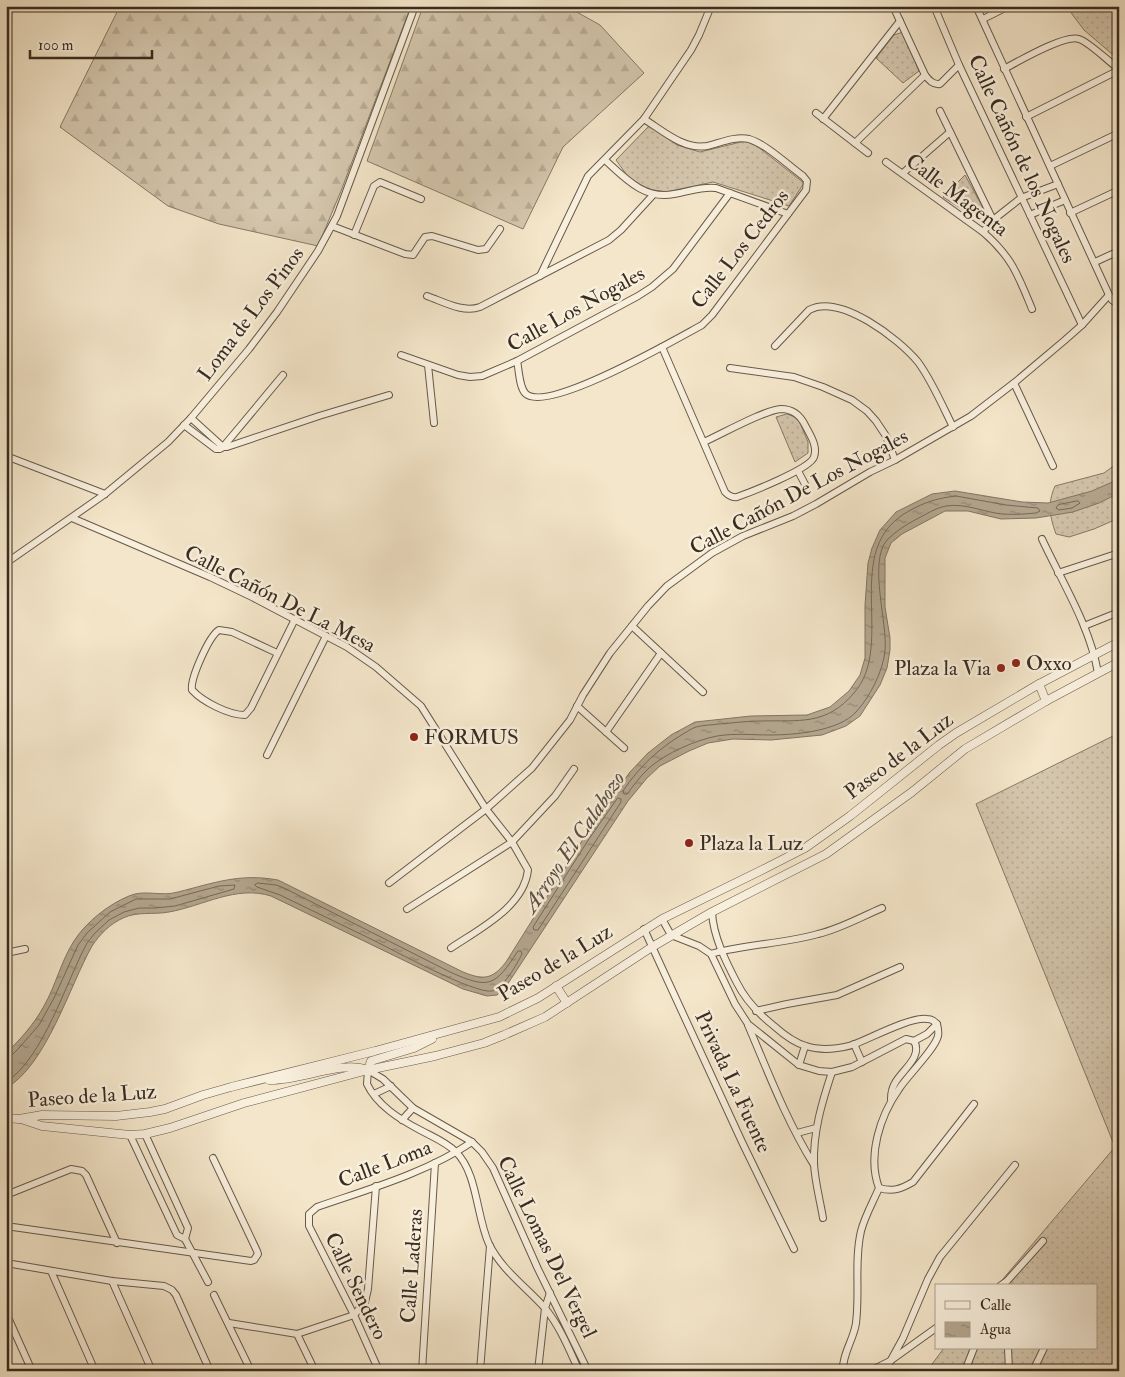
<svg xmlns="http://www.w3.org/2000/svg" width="1125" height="1377" font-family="'IM FELL Double Pica',serif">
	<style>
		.grass { fill: url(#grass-dots); stroke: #867966 }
		.forest { fill: url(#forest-firs); stroke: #867966 }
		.water { fill: url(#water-ripples); stroke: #827663 }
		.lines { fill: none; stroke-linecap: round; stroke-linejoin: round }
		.shore { stroke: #766a58; stroke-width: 1 }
		.minor-casing { stroke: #675a4a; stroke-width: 8 }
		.tertiary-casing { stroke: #675a4a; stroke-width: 9 }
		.minor { stroke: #f8efdd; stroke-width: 6 }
		.tertiary { stroke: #f8efdd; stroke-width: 8 }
		.poi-dot { fill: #8f2418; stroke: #f8efdd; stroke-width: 2 }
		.labels { text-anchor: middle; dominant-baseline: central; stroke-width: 5; stroke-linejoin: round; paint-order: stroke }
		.street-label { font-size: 21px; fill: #382c1f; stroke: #f8efdd }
		.poi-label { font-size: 21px; fill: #382c1f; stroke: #f8efdd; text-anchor: start }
		.water-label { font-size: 22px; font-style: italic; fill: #5d5141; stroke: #f8efdd }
	</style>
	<defs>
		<pattern id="grass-dots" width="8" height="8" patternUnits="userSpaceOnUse" patternTransform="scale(1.25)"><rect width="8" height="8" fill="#d4c6ad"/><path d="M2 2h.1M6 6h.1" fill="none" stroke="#b7aa94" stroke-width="1.8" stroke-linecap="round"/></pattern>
		<pattern id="forest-firs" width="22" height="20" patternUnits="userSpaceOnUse" patternTransform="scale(1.25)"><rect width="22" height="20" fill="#d4c6ad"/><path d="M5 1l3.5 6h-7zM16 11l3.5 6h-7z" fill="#b7aa94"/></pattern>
		<pattern id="water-ripples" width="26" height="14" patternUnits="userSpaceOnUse" patternTransform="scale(1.25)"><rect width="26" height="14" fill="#b4a790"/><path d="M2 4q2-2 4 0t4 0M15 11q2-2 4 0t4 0" fill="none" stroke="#938875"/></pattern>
	</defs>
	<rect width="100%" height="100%" fill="#f4e6ca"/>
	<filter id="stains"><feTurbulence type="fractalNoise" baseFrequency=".004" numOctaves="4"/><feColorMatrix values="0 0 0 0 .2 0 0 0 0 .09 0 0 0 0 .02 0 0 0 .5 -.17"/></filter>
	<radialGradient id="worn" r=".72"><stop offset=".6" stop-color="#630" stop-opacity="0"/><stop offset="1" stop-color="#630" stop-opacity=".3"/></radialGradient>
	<g class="grass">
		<path d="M1066 6H1119V60L1084 30Z"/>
		<path d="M903 32 919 71 903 83 876 58 894 35Z"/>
		<path d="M649 126 677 145 700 152 745 141 758 147 804 183 789 206 713 182 666 192 647 189 629 178 616 160Z"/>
		<path d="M965 175 988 217 983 223 943 197Z"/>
		<path d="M787 414 798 418 808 442V453L795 462 776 417Z"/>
		<path d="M1119 462V518L1094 529 1069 537 1056 534C1050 517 1047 504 1055 486L1104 473Z"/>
		<path d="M1119 733V1371H927L944 1348H1096V1286H997L1115 1147 976 804Z"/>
	</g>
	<g class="forest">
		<path d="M120 6H411L341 191 318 246 219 224 168 206 60 127Z"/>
		<path d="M426 6H566L600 25 644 73 563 147 523 229 367 161 421 12Z"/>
	</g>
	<path class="water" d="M1119 479V493L1099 503 1073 512 1036 518 1001 519 968 511H945L902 534 891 543 885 558V607L890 638V650L887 668 880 685 860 716 846 726 822 735 771 740 733 739 708 743 689 751 660 766 647 778 628 801 505 988 497 995 487 996 463 989 271 896C236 885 203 906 169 912 153 915 138 911 123 918 110 924 100 934 92 946 70 985 46 1066 6 1088V1053C21 1039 34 1024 44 1006 56 985 61 961 74 941 86 922 109 904 129 896 144 889 161 897 178 892 214 883 239 873 278 880L463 972C483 980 492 980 506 962L585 836 630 772 648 753 671 735 695 722 751 716 807 715 830 707 849 691 860 675 865 658V605L868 563 872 548 880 530 896 512 932 494 955 491 1022 502 1048 503 1092 491Z"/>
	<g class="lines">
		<g class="shore">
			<path d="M956 496 1006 505 1038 508 1040 511 1036 513C1025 514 1013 515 1002 514 983 512 966 503 946 506 935 508 925 515 915 520 905 525 895 532 887 540 868 562 888 624 885 651 883 671 870 697 856 712 839 731 795 735 770 735 753 735 735 733 717 736 696 740 666 753 649 768 641 775 634 785 627 794H624L623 791C639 767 658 749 683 734 687 732 692 728 696 727 703 725 712 725 719 724 733 723 747 721 760 721 799 720 826 726 854 693 897 644 839 549 909 511 925 502 938 498 956 496Z"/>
			<path d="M1078 501 1080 503 1072 508 1059 510 1056 508 1058 505Z"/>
			<path d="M618 798 621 799V802L538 930H534L533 927 589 839Z"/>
			<path d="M258 883 276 885 284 888 450 972C490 990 495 986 518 951H521L522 954C517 964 503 989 492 991 474 994 393 950 373 940 342 925 311 910 280 895L257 887 255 885Z"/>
			<path d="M6 1057 11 1056 18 1049 39 1025 54 998 78 945 87 933 110 912 136 899H170L219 886 235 885 234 889 175 906 155 908H139L124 912 109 920 95 933 87 943C66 982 43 1059 6 1082"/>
		</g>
		<defs>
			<g id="minor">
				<path d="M893 6 925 75C929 80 933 85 940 84L959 65"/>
				<path d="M934 6 959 65 1082 325"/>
				<path d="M976 6 1109 295 1112 300 1119 305"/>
				<path d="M983 19 1009 6"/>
				<path d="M1004 69C1019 61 1065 34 1079 39 1089 42 1109 62 1119 69"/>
				<path d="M940 111 993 220"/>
				<path d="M816 113 868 153"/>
				<path d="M1026 117 1119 70"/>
				<path d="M823 119 900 21"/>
				<path d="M855 143 925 75"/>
				<path d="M605 160C625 178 644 200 674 194 689 192 701 186 716 188L788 214"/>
				<path d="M886 162 983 232C1012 257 1018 275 1032 309"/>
				<path d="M1050 166 1119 133"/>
				<path d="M903 173 950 132"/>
				<path d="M1070 213 1119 190"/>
				<path d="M1030 215 1065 200"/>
				<path d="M332 226 405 254 413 255 425 237 432 236 478 250 486 249 500 229"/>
				<path d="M983 232 993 220 1021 198 1058 184"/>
				<path d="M354 235 374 186 380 182 421 199"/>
				<path d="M1095 262 1119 251"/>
				<path d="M540 276 588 176 644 119 691 50 699 35 711 6"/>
				<path d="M427 296C444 302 463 313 480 307L609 240 621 230 653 195"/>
				<path d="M775 346 809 310C840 293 899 339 918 362 932 381 942 405 953 427"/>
				<path d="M662 347 725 492C729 496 732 498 737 497 751 492 810 469 814 457 818 446 810 435 805 425 800 415 793 409 781 409 764 410 722 434 704 442"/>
				<path d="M401 355 458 375 470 377 482 376 517 361 638 296 652 287 673 269 730 193"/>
				<path d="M517 361C519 369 519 388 526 394 549 413 676 339 702 325L712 315 806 190 807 181 803 176C788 165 766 144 749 139 735 136 720 143 707 146 684 150 663 131 644 119"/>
				<path d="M428 365 434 423"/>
				<path d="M730 368 794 377 823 387 852 400 867 411 876 421 886 436 895 460"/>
				<path d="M1014 383 1053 466"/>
				<path d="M191 418 223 447"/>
				<path d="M184 425 216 449H220L223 447H227L319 416 389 395"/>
				<path d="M223 447 283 375"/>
				<path d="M6 456 105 494"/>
				<path d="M798 471 807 488"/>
				<path d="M72 518 210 577 252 597 347 647 376 667 421 706 486 809 512 842 528 870C524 907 479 929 451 948"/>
				<path d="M1042 539C1062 582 1090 626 1098 673"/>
				<path d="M6 563 105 494 168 442 191 418 249 349 277 312 318 251 337 216 415 6"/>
				<path d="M1058 573 1119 553"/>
				<path d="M632 626 703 692"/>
				<path d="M1084 626 1119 612"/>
				<path d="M277 653 232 632 219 630C209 636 190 679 192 690 203 702 229 715 245 715L251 708 295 619"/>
				<path d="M577 706 624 748"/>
				<path d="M606 732 661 653"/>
				<path d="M267 755 326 636"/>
				<path d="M389 883 486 809 532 768 570 720 583 695 610 653 648 606 667 586 712 553 743 536 793 516 816 504 870 472 895 460 971 416 1014 383 1065 340 1082 325 1109 295"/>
				<path d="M407 909 512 842 555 796 574 769"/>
				<path d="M712 912C713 936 726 962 737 983 746 1001 759 1014 774 1026 783 1034 795 1043 806 1046 821 1051 841 1049 855 1044 873 1037 910 1017 927 1019 932 1019 934 1021 937 1024 938 1028 939 1032 938 1036 935 1049 908 1075 899 1089 880 1116 867 1156 879 1188 873 1202 865 1216 861 1231 854 1261 860 1292 856 1323 854 1339 842 1354 843 1371"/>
				<path d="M662 919 671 935 699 946 711 954 735 1004 748 1024 799 1065 819 1071 832 1072 852 1067 906 1039 914 1041"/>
				<path d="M644 929 742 1142 794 1249"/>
				<path d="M6 953 25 949"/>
				<path d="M711 954C746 944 783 944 818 934 840 929 861 917 882 908"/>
				<path d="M756 1011 787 1004 837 995 900 967"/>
				<path d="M748 1025C768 1072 787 1122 814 1165"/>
				<path d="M914 1041 927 1034 937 1024"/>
				<path d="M854 1044 862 1062"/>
				<path d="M799 1065 805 1046"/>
				<path d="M374 1094 391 1086"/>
				<path d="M891 1099C891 1094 892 1088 895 1083 902 1070 923 1057 914 1041"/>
				<path d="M402 1120 413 1108"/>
				<path d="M797 1133 816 1128"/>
				<path d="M145 1134 188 1228 185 1239"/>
				<path d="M130 1135 177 1235 185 1239 208 1282"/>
				<path d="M879 1188C893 1192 901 1189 913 1182L974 1104"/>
				<path d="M6 1195 71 1169 82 1171 86 1175 117 1243"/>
				<path d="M823 1218C820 1200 815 1182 814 1164 813 1132 822 1102 832 1072"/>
				<path d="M6 1225 13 1227 251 1261 254 1260 258 1254 257 1251 213 1158"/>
				<path d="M6 1263 112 1281 164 1286 172 1290 176 1295 210 1371"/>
				<path d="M51 1271 95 1371"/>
				<path d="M112 1281 152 1371"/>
				<path d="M1000 1286 1007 1281 1043 1241"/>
				<path d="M214 1295 251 1371"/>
				<path d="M6 1313 32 1371"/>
				<path d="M229 1323 297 1334 354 1315 365 1302 368 1289 376 1186"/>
				<path d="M297 1334 315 1371"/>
				<path d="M1008 1348 1009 1371"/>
				<path d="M379 1371 354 1315 309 1226V1214L317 1207C369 1189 426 1173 472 1142"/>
				<path d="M422 1371 435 1163"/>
				<path d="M480 1371 490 1246"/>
				<path d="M538 1371 545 1308 550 1293"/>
				<path d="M579 1371C569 1349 560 1326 544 1307 526 1287 501 1269 489 1244 476 1216 478 1174 456 1152 446 1142 433 1137 420 1130 399 1119 377 1105 367 1084L368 1070 383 1079 413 1108 472 1142 482 1152 493 1168 538 1269 588 1371"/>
				<path d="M870 1371 890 1361 936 1328"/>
				<path d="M885 1371 903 1338 928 1279 940 1257 1015 1165"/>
				<path d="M965 1371 974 1348"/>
				<path d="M1033 1371 1044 1348"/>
			</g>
			<g id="tertiary">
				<path d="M1039 684 1046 701"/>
				<path d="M556 986 567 1003"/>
				<path d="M269 1080C301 1081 340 1060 368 1070L371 1061 414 1048 432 1039"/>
				<path d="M6 1118 19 1119 42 1115 116 1116 150 1112 165 1109 203 1095 231 1087 375 1051 499 1017 538 998 662 919 766 868 805 848 850 816 939 745 956 733 1039 684 1119 642"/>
				<path d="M21 1119 42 1126 130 1135 145 1134 170 1128 244 1103 368 1070 435 1056 484 1043 504 1035 545 1017 652 947 712 912 826 854 912 792 965 749 1046 701 1119 662"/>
			</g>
		</defs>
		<use href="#minor" class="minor-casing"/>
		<use href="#tertiary" class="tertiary-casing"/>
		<use href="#minor" class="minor"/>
		<use href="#tertiary" class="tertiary"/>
	</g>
	<g class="poi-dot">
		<circle cx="1016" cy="663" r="5"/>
		<circle cx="1001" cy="668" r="5"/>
		<circle cx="414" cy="737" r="5"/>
		<circle cx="689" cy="843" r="5"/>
	</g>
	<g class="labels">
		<g class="street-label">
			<text transform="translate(1022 159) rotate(65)">Calle Cañón de los Nogales</text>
			<text transform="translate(957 195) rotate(37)">Calle Magenta</text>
			<text transform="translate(740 249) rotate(-52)">Calle Los Cedros</text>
			<text transform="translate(576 309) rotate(-29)">Calle Los Nogales</text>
			<text transform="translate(251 314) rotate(-53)">Loma de Los Pinos</text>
			<text transform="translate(799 492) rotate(-28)">Calle Cañón De Los Nogales</text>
			<text transform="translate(280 599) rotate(27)">Calle Cañón De La Mesa</text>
			<text transform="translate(899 756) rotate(-37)">Paseo de la Luz</text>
			<text transform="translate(555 963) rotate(-31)">Paseo de la Luz</text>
			<text transform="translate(733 1082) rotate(65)">Privada La Fuente</text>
			<text transform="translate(92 1096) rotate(-4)">Paseo de la Luz</text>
			<text transform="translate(385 1164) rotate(-21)">Calle Loma</text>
			<text transform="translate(547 1247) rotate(64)">Calle Lomas Del Vergel</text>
			<text transform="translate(412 1266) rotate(-86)">Calle Laderas</text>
			<text transform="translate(356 1286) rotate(64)">Calle Sendero</text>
		</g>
		<g class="poi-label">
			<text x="1026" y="663">Oxxo</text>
			<text x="991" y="668" text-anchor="end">Plaza la Via</text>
			<text x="424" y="737">FORMUS</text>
			<text x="699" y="843">Plaza la Luz</text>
		</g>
		<g class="water-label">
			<text transform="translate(574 842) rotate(-56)">Arroyo El Calabozo</text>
		</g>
	</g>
	<rect width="1125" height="1377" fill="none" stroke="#f4e6ca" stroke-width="25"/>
	<rect x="8" y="8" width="1110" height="1362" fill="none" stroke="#382c1f" stroke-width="2.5"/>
	<rect x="12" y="12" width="1100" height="1352" fill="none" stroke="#382c1f"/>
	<rect x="935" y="1284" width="162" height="65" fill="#f8efdd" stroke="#aba191"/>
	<rect x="945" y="1301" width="25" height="8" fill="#f8efdd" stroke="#aba191"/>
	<text x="980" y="1310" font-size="15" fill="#382c1f">Calle</text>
	<rect x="945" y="1322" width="25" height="15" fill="url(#water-ripples)" stroke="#aba191"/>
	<text x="980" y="1334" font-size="15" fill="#382c1f">Agua</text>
	<path d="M30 50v8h122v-8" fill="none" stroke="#382c1f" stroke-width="2.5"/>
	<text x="38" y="50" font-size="15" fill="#382c1f" stroke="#f8efdd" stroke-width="4" paint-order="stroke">100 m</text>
	<rect width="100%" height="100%" filter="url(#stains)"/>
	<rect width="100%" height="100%" fill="url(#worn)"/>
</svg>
